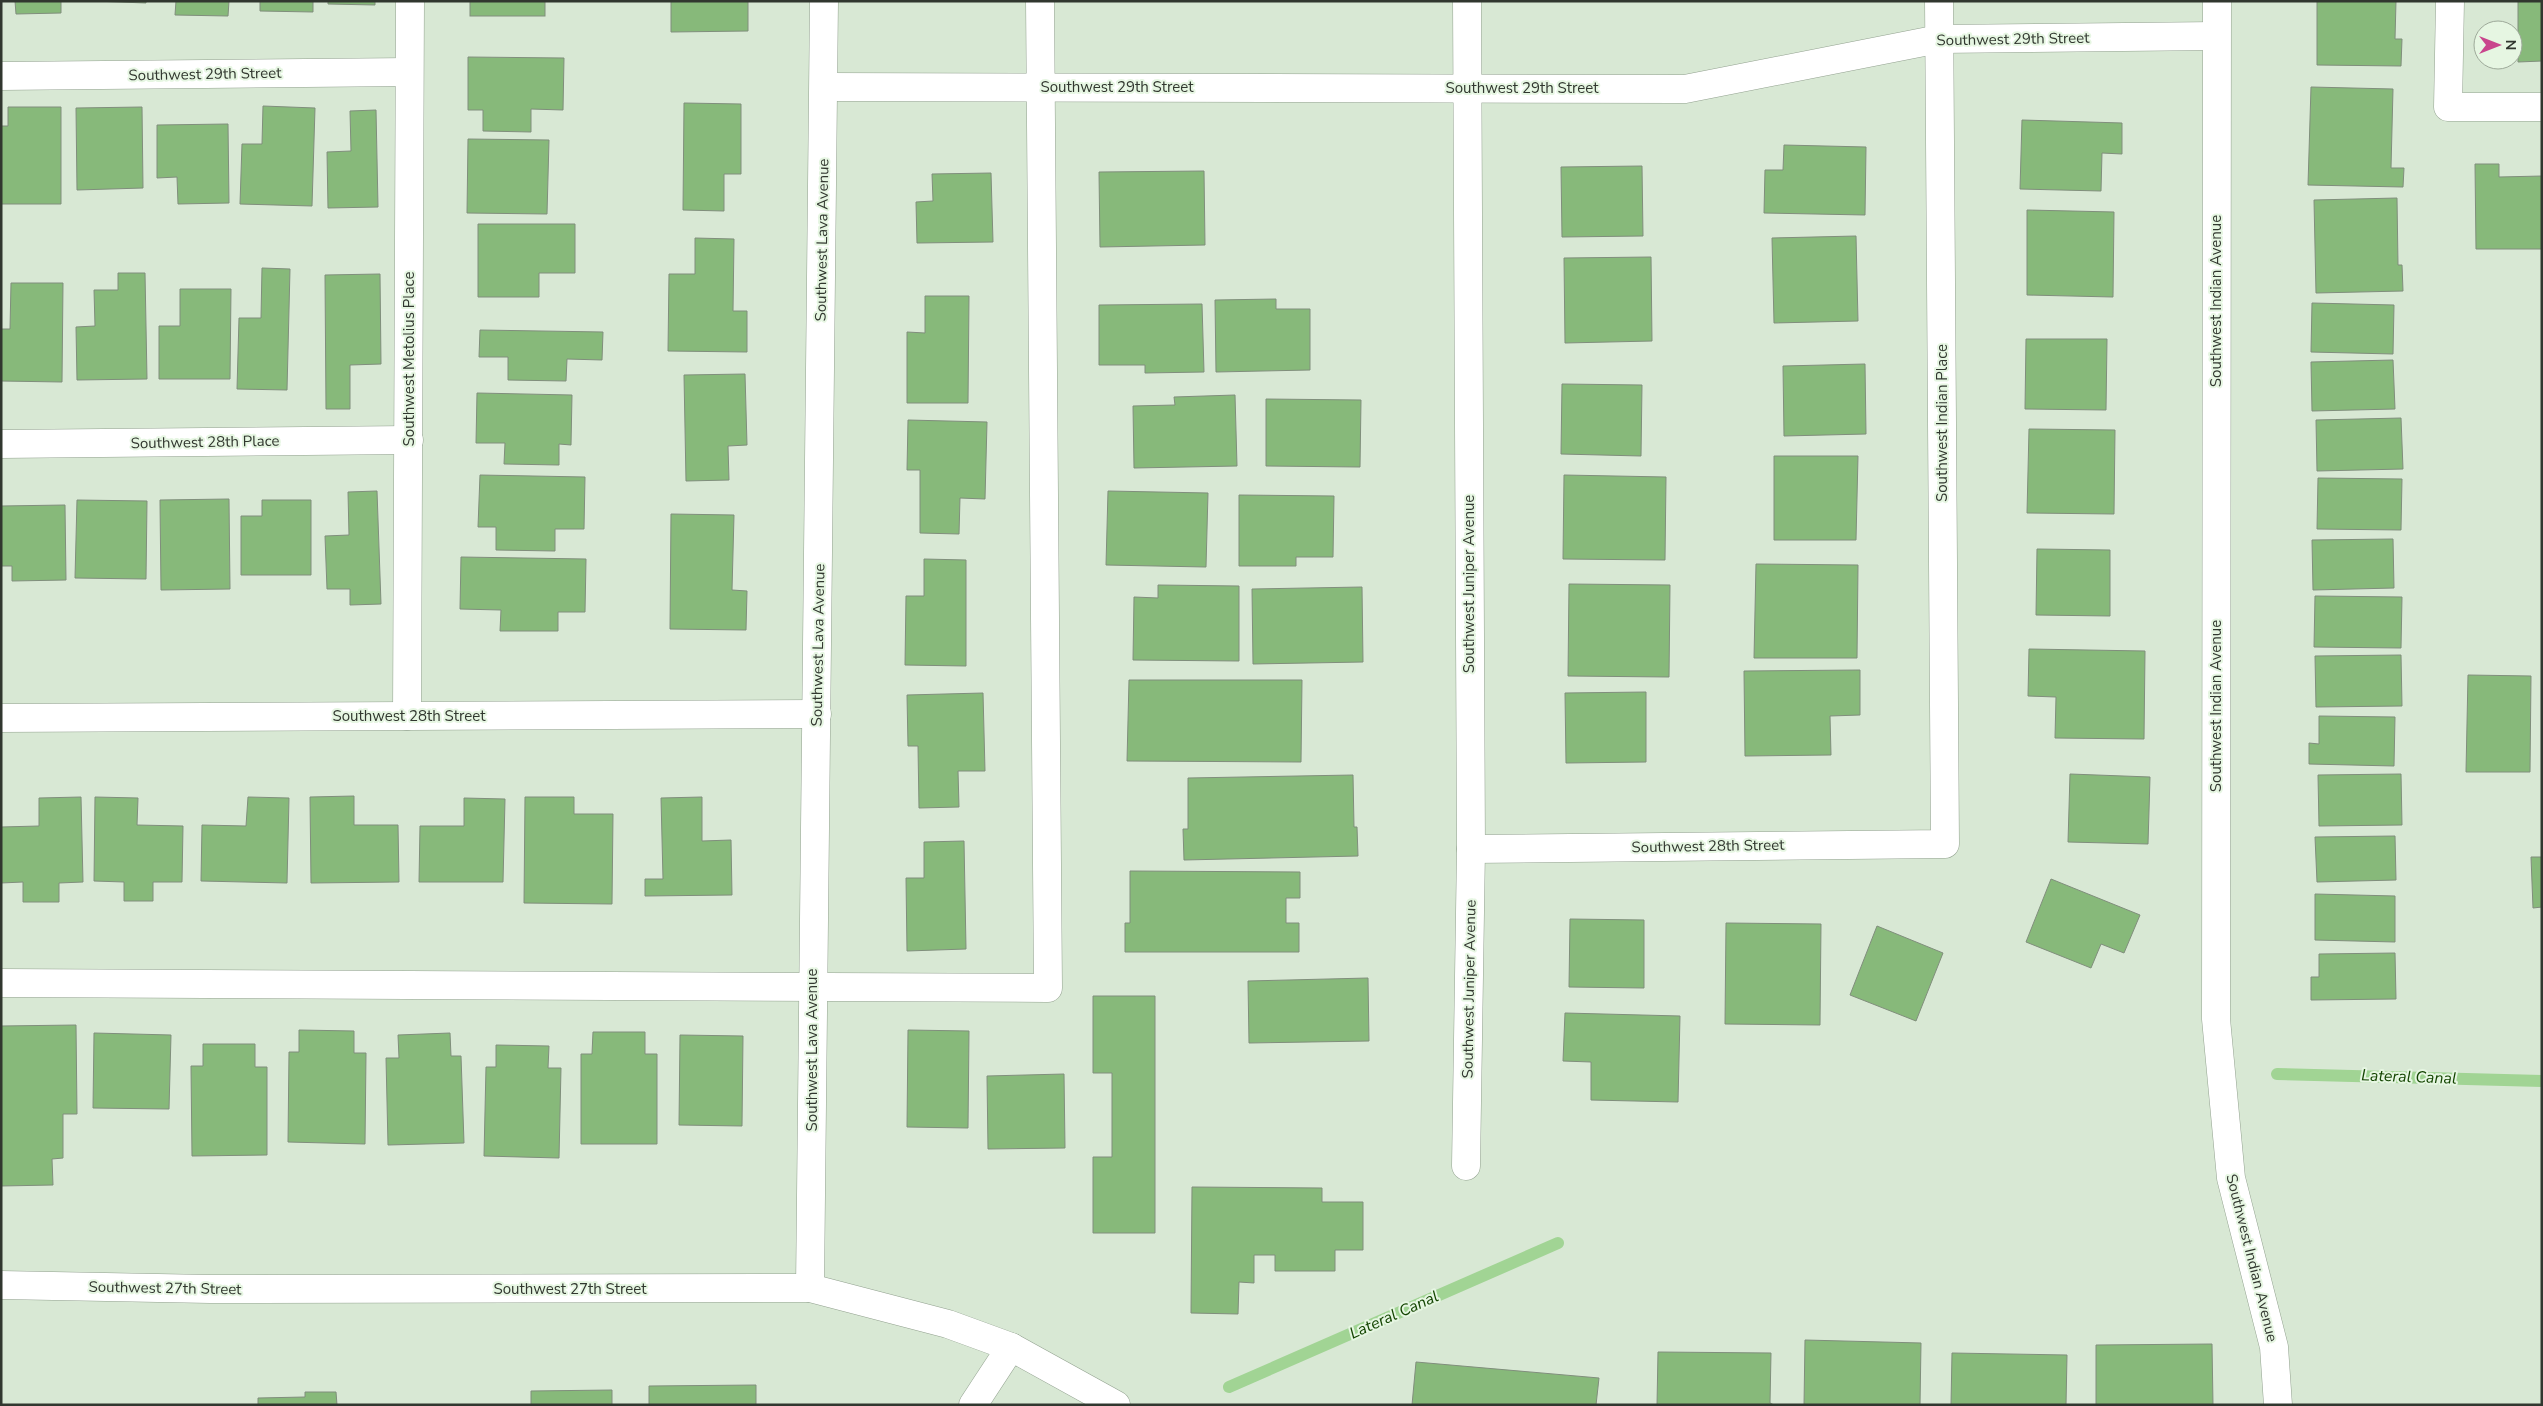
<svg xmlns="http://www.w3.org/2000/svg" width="2543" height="1406" font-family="'Nunito Sans',sans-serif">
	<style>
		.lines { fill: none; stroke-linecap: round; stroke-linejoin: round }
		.stream { stroke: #a1d494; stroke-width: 12 }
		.building { fill: #87b97a; stroke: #808e7c }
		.minor-casing { stroke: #92a18f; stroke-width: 29 }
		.major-casing { stroke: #92a18f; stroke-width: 29 }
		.minor { stroke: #fff; stroke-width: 28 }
		.major { stroke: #fff; stroke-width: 28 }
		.labels { text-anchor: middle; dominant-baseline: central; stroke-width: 4; stroke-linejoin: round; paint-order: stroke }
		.street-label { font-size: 15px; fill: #31372f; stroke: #e6f6e2 }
		.water-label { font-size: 16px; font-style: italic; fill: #134401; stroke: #e6f6e2 }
	</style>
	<rect width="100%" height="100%" fill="#d8e8d4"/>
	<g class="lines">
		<g class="stream">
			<path d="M2277 1074 2542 1081"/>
			<path d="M1229 1387 1558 1243"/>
		</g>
	</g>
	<g class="building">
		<path d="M15 1H61V13L16 14Z"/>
		<path d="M94 1H146V3Z"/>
		<path d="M176 1H229L228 16 175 15Z"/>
		<path d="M260 1H313V12L260 11Z"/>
		<path d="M328 1H375V5L328 4Z"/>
		<rect x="470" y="1" width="75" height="15"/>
		<path d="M671 1H748V31L671 32Z"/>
		<path d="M2317 1H2396L2395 39H2402L2401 66 2317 65Z"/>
		<path d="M2518 1H2542V61L2518 62Z"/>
		<path d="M468 57 564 58 563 110 531 109V132L483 131V110H468Z"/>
		<path d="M2311 87 2393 89 2391 168H2404L2403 187 2308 185Z"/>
		<path d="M684 103 741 104V174H724V211L683 210Z"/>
		<path d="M263 106 315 108 312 206 240 204 242 144H262Z"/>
		<path d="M8 107H61V204H1V126H8Z"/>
		<path d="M142 107 143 188 77 190 76 108Z"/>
		<path d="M376 110 378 207 328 208 327 152 351 151 350 111Z"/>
		<path d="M2022 120 2122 123V154L2102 153 2101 191 2020 189Z"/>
		<path d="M228 124 229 203 178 204 177 177 157 178V125Z"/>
		<path d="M468 139 549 140 547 214 467 213Z"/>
		<path d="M1784 145 1866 147 1865 215 1764 213 1765 170H1783Z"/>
		<path d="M2475 164H2499V177L2542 176V249H2476Z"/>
		<path d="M1642 166 1643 236 1562 237 1561 167Z"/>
		<path d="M1204 171 1205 245 1100 247 1099 172Z"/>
		<path d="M991 173 993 242 917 243 916 202 933 201 932 174Z"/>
		<path d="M2397 198 2398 265H2402L2403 291 2316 293 2314 200Z"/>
		<path d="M2027 210 2114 212 2113 297 2027 295Z"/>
		<path d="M478 224H575V273H539V297H478Z"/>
		<path d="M1856 236 1858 321 1774 323 1772 238Z"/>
		<path d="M695 238 734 239 733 311H747V352L668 351 669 274H695Z"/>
		<path d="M1651 257 1652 341 1565 343 1564 258Z"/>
		<path d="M262 268 290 269 287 390 237 389 239 318H261Z"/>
		<path d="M118 273H145L147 379 77 380 76 327 95 326 94 290H118Z"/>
		<path d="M380 274 381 364 350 365V409H326L325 275Z"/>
		<path d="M11 283H63L62 382 1 381V329H10Z"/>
		<path d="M180 289H231L230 379H159V326H180Z"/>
		<path d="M925 296H969L968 403H907V332L925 333Z"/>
		<path d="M1276 299V309H1310V370L1216 372 1215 300Z"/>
		<path d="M2312 303 2394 305 2393 354 2311 352Z"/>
		<path d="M1202 304 1204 372 1145 373V365H1099V305Z"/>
		<path d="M480 330 603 332 602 360 567 359 566 381 508 380V357H479Z"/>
		<path d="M2026 339H2107L2106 410 2025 409Z"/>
		<path d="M2393 360 2395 409 2312 411 2311 362Z"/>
		<path d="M1865 364 1866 434 1784 436 1783 366Z"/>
		<path d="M745 374 747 445 728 446 729 480 686 481 684 375Z"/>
		<path d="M1562 384 1642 385 1641 456 1561 454Z"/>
		<path d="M477 393 572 395 571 445 559 444V465L504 464 505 443H476Z"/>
		<path d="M1235 395 1237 466 1134 468 1133 406 1175 405 1174 397Z"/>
		<path d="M1266 399 1361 400 1360 467 1266 466Z"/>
		<path d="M2401 418 2403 469 2317 471 2316 420Z"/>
		<path d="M908 420 987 422 985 499 960 498 959 534 920 533V470H907Z"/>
		<path d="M2029 429 2115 430 2114 514 2027 513Z"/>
		<path d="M1774 456H1858L1856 540H1774Z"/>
		<path d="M480 475 585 477 584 529H555V551L496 550V527H478Z"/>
		<path d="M1564 475 1666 477 1665 560 1563 559Z"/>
		<path d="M2318 478 2402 479 2401 530 2317 529Z"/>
		<path d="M377 491 381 604 350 605V589H327L325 536 349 535 348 492Z"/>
		<path d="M1108 491 1208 493 1206 567 1106 565Z"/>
		<path d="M1239 495 1334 496 1333 557H1296V566H1239Z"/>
		<path d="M229 499 230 589 161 590 160 500Z"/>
		<path d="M77 500 147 501 146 579 75 578Z"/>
		<path d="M262 500H311V575H241V516H262Z"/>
		<path d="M65 505 66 580 12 581V566H1V506Z"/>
		<path d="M671 514 734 515 732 590 747 591 746 630 670 629Z"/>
		<path d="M2393 539 2394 588 2313 590 2312 540Z"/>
		<path d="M2037 549 2110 550V616L2036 615Z"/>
		<path d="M461 557 586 559 585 612H558V631H500L501 610 460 609Z"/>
		<path d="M924 559 966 560V666L905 665 906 596H924Z"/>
		<path d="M1756 564 1858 565 1857 658H1754Z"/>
		<path d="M1569 584 1670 585 1669 677 1568 676Z"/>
		<path d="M1158 585 1239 586V661L1133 660 1134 597 1158 598Z"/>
		<path d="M1362 587 1363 662 1253 664 1252 589Z"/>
		<path d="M2315 596 2402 597 2401 648 2314 647Z"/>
		<path d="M2029 649 2145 651 2144 739 2055 738 2056 697 2028 696Z"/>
		<path d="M2401 655 2402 706 2316 707 2315 656Z"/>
		<path d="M1860 670V715L1830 716 1831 755 1745 756 1744 671Z"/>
		<path d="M2468 675 2531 676 2530 772H2466Z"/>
		<path d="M1129 680H1302L1301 762 1127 761Z"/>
		<path d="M1646 692V762L1566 763 1565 693Z"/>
		<path d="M983 693 985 771H958L959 807 919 808 918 746H908L907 695Z"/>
		<path d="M2319 716 2395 717 2394 766 2309 764V743L2319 744Z"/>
		<path d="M2070 774 2150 777 2148 844 2068 842Z"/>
		<path d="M2401 774 2402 825 2319 826 2318 775Z"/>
		<path d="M1353 775 1354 827H1357L1358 856 1184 860 1183 829H1188V778Z"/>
		<path d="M354 796V825H398L399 882 311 883 310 797Z"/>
		<path d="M81 797 83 882 59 883V902H23V882L1 883V827L39 826V798Z"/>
		<path d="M95 797 138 798 137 825 183 826 182 882H153V901H124V882L94 881Z"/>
		<path d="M248 797 289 798 287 883 201 881 202 825 246 826Z"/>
		<path d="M525 797H574V814H613L612 904 524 903Z"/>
		<path d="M702 797V841L731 840 732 895 645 896V879H663L661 798Z"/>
		<path d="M464 798 505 799 503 882H419L420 826H464Z"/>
		<path d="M2395 836 2396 880 2317 882 2315 837Z"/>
		<path d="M964 841 966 949 907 951 906 878H924V842Z"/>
		<path d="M2531 857H2542V907L2533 908Z"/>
		<path d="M1130 871 1300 872V898H1286V923H1299V952H1125V923H1130Z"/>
		<path d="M2051 879 2140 915 2124 953 2101 944 2091 968 2026 942Z"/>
		<path d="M2315 894 2395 896V942L2315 940Z"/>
		<path d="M1570 919 1644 920V988L1569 987Z"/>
		<path d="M1726 923 1821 924 1820 1025 1725 1024Z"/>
		<path d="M1877 926 1943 953 1916 1021 1850 995Z"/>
		<path d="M2395 953 2396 999 2311 1000V977H2319V954Z"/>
		<path d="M1368 978 1369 1041 1249 1043 1248 981Z"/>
		<path d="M1093 996H1155V1233H1093V1157H1112V1073H1093Z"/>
		<path d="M1565 1013 1680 1016 1678 1102 1591 1100V1062L1563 1061Z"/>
		<path d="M76 1025 77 1114H63V1158L52 1159 53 1185 1 1186V1026Z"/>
		<path d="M299 1030 354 1031V1053H366L365 1144 288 1142 289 1052H299Z"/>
		<path d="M908 1030 969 1031 968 1128 907 1127Z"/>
		<path d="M593 1032H645V1054H657V1144H581V1054H592Z"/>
		<path d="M94 1033 171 1035 169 1109 93 1108Z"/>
		<path d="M450 1033 451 1056H461L464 1143 388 1145 386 1058H399L398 1035Z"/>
		<path d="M680 1035 743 1036 742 1126 679 1125Z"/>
		<path d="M203 1044H255V1067H267V1155L192 1156 191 1066H203Z"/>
		<path d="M496 1045 549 1046 548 1068H561L559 1158 484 1156 486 1067H496Z"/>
		<path d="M1064 1074 1065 1148 988 1149 987 1076Z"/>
		<path d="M1192 1187 1322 1188V1202H1363V1250H1335V1271H1275V1255H1254V1283L1239 1282 1238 1314 1191 1313Z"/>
		<path d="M1805 1340 1921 1343 1920 1405H1804Z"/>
		<path d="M2212 1344 2213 1405H2096V1345Z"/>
		<path d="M1658 1352 1771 1353 1770 1403 1774 1405H1657Z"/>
		<path d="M1952 1353 2067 1355 2066 1405H1951Z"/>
		<path d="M1416 1362 1599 1378 1596 1405H1412Z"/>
		<path d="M756 1385V1405H649V1386Z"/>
		<path d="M612 1390V1405H531V1391Z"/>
		<path d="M305 1392H336L337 1405H258V1398L305 1397Z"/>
	</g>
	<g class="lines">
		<defs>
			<g id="minor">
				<path d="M2217 1 2216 1019 2231 1178 2274 1347 2278 1405"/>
				<path d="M2450 1 2448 107H2542"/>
				<path d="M1 76 409 72"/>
				<path d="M824 87 1685 89 1939 39 2216 36"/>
				<path d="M1 444 409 440"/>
				<path d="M407 716 410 1"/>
				<path d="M1 718 817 714"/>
				<path d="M1471 849 1945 844 1939 1"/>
				<path d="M1 983 1048 988 1040 1"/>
				<path d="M1466 1166 1471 849 1467 1"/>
				<path d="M810 1288 824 1"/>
				<path d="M973 1405 1011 1347"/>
			</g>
			<path id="major" d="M1 1285 210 1289 810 1288 948 1324 1011 1347 1116 1405"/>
		</defs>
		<use href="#minor" class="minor-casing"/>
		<use href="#major" class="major-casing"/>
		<use href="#minor" class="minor"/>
		<use href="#major" class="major"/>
	</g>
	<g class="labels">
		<g class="street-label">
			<text transform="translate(2013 39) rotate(-1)">Southwest 29th Street</text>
			<text transform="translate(205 74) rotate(-1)">Southwest 29th Street</text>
			<text x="1117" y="87">Southwest 29th Street</text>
			<text x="1522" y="88">Southwest 29th Street</text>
			<text transform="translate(822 240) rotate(-89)">Southwest Lava Avenue</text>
			<text transform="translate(2216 301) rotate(-90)">Southwest Indian Avenue</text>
			<text transform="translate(409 359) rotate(-90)">Southwest Metolius Place</text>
			<text transform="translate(1942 423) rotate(-90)">Southwest Indian Place</text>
			<text transform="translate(205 442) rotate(-1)">Southwest 28th Place</text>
			<text transform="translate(1469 584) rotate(-90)">Southwest Juniper Avenue</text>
			<text transform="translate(818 645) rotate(-89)">Southwest Lava Avenue</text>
			<text transform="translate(2216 706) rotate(-90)">Southwest Indian Avenue</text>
			<text x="409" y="716">Southwest 28th Street</text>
			<text transform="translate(1708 846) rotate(-1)">Southwest 28th Street</text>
			<text transform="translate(1469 989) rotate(-89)">Southwest Juniper Avenue</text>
			<text transform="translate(812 1050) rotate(-90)">Southwest Lava Avenue</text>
			<text transform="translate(2252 1258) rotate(76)">Southwest Indian Avenue</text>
			<text transform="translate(165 1288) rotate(1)">Southwest 27th Street</text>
			<text x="570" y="1289">Southwest 27th Street</text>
		</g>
		<g class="water-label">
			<text transform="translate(2409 1077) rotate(2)">Lateral Canal</text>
			<text transform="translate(1394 1315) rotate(-24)">Lateral Canal</text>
		</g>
	</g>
	<rect width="2543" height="1406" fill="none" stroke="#31372f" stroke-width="5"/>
	<g transform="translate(2498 45) rotate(90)"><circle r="24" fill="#e6f6e2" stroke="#9eaa9a"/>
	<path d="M0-4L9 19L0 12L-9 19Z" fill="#c9468d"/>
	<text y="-8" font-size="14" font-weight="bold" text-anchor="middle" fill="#31372f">N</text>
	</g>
</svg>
